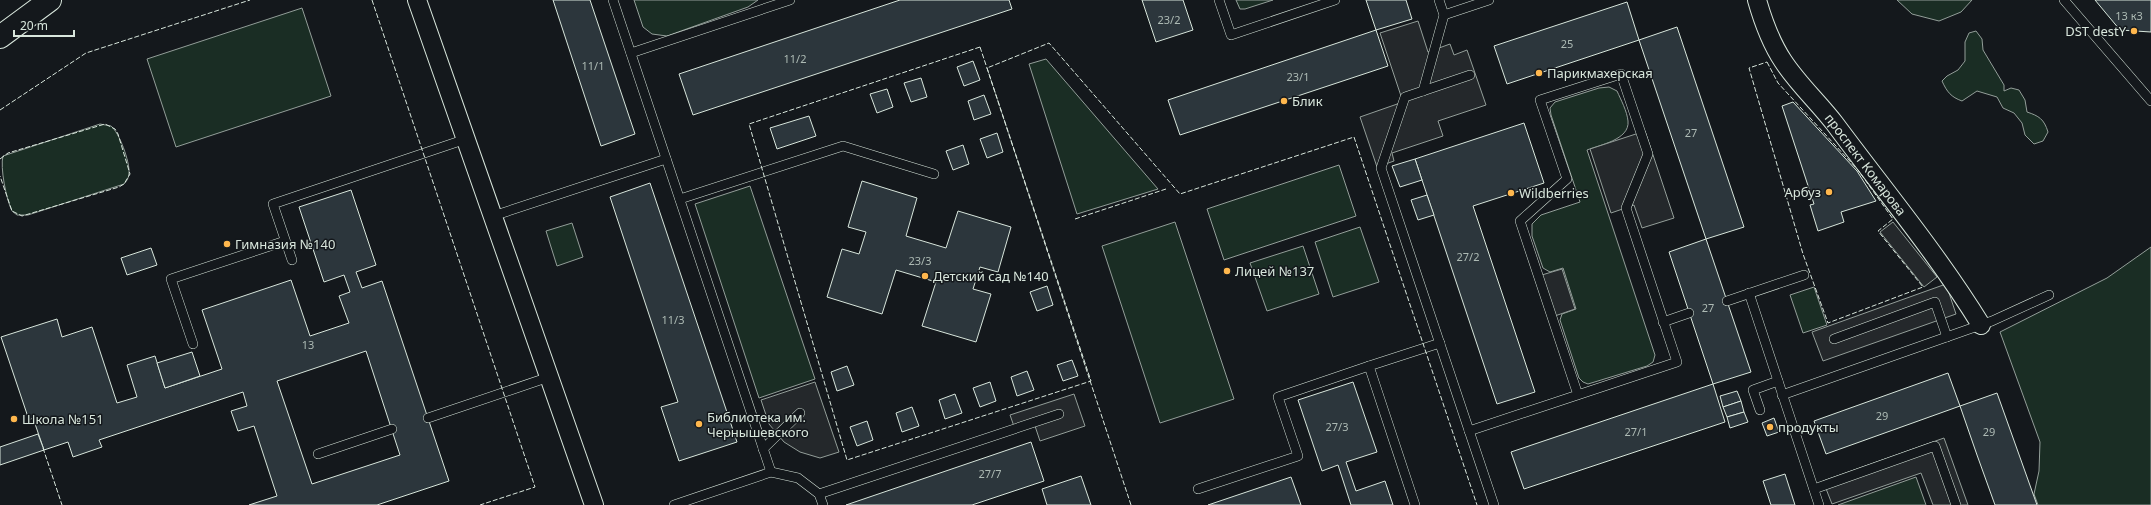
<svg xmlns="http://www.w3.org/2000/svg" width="2151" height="505" font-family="'Noto Sans',sans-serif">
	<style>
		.green { fill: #1a2d24; stroke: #939e99 }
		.parking { fill: #24282b; stroke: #939e99 }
		.building { fill: #2c363c; stroke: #d8e6dc; fill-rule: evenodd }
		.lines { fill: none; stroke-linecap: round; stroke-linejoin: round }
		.lane-casing { stroke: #d8e6dc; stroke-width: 10 }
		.street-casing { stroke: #d8e6dc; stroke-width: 20 }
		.secondary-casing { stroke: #d8e6dc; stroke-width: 24 }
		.lane { stroke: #14181c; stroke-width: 9 }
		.street { stroke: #14181c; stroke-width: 18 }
		.secondary { stroke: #14181c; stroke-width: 22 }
		.fence { stroke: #d8e6dc; stroke-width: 1; stroke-dasharray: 5 2; stroke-linecap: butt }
		.poi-dot { fill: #ffb74d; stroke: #14181c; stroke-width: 1.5 }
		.labels { text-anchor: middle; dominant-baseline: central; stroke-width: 3; stroke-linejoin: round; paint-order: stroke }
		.number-label { font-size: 11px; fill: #adbab4 }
		.poi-label { font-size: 13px; fill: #d8e6dc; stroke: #14181c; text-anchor: start }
		.street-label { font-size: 13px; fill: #d8e6dc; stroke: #14181c }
	</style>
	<rect width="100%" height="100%" fill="#14181c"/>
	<g class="green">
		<path d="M634 0H758L748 7 667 36 652 34 643 27Z"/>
		<path d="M1236 0H1273L1245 9H1240Z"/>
		<path d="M1897 0H1972L1961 12 1939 21 1912 14Z"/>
		<path d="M302 8 331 96 176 147 147 59Z"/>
		<path d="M1976 31 1982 39 1983 50 2004 85V91L2011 88 2019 90 2025 100 2027 112C2039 116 2044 119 2048 132L2043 141 2034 144 2025 135 2022 123 2014 113 2003 108 1997 97 1977 91 1962 101C1951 97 1947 92 1942 81L1947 76 1958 70 1965 61V42L1969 33Z"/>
		<path d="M1046 59 1158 189 1077 214 1029 64Z"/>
		<path d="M1609 87 1617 91C1621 100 1627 111 1628 121 1630 140 1599 145 1587 150L1655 355 1653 362 1647 366 1588 384 1583 382 1579 378 1560 320 1562 314 1576 309 1563 268 1550 272 1543 268 1532 236V224L1541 215 1580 202 1551 115 1550 108 1555 102 1599 88Z"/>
		<path d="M100 124 111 126C119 132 130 162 129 173 129 177 127 181 124 184L28 215H17L12 211C6 199 0 167 3 156Z"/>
		<path d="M1339 165 1356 216 1224 260 1207 209Z"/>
		<path d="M750 186 815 379 759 398 695 204Z"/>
		<path d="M1175 222 1234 399 1160 423 1102 246Z"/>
		<path d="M572 223 583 257 557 266 546 231Z"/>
		<path d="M1360 227 1379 282 1333 297 1315 242Z"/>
		<path d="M1303 246 1319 294 1267 311 1250 263Z"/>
		<path d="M2151 247V505H2038L2034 494 2039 471 2040 442 2000 332 2107 278Z"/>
		<path d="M1814 287 1827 325 1803 333 1790 295Z"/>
		<path d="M1916 477 1926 505H1838Z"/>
	</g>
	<g class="parking">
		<path d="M1418 21 1428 52 1450 44 1454 55 1467 50 1486 105 1438 121 1443 136 1392 153 1394 161 1377 167 1360 117 1403 102 1380 33Z"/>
		<path d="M1645 131 1674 218 1642 228 1634 205 1611 213 1590 149Z"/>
		<path d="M1893 222 1937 277 1924 287 1880 232Z"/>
		<path d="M1562 269 1575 309 1549 318 1535 277Z"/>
		<path d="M1946 284 1956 314 1823 361 1812 332Z"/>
		<path d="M815 382 839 452 820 458 800 452 784 442 769 424 761 400Z"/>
		<path d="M1074 394 1085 426 1040 441 1035 426 1016 432 1010 415Z"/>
		<path d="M1944 438 1968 505H1933L1921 473 1832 504 1823 481Z"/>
	</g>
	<g class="building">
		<path d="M553 0H590L635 134 601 146Z"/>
		<path d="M900 0H1009L1012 9 693 115 679 74Z"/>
		<path d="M1142 0H1183L1193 30 1156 42Z"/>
		<path d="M1366 0H1406L1412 19 1376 30Z"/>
		<path d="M2095 0H2151V32L2120 30Z"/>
		<path d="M1627 2 1639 40 1507 84 1494 46Z"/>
		<path d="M1677 27 1744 227 1706 239 1639 40Z"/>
		<path d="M1376 30 1388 66 1180 135 1168 100Z"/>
		<path d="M973 61 980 80 964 86 957 67Z"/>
		<path d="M921 78 927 97 911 102 904 83Z"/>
		<path d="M887 89 893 107 877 113 870 94Z"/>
		<path d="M984 95 991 114 974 120 968 101Z"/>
		<path d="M1793 102 1857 171 1876 201 1841 212 1844 222 1818 231 1810 205 1814 204 1782 106Z"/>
		<path d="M809 116 816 136 777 149 770 128Z"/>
		<path d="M1524 123 1544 183 1473 206 1535 392 1497 404 1415 159Z"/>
		<path d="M997 133 1003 152 987 158 980 139Z"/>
		<path d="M963 145 969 164 953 170 946 151Z"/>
		<path d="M1415 159 1422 180 1400 187 1392 166Z"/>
		<path d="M862 181 917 198 906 236 946 248 958 211 1011 227 998 272 980 267 973 289 991 294 976 342 922 326 936 282 896 270 882 314 827 297 842 249 859 254 866 232 848 227Z"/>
		<path d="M650 183 737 442 679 461 661 407 678 402 610 197Z"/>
		<path d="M351 190 376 265 356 272 362 288 382 281 449 481 377 505H249L277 496 254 426 238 431 231 411 247 406 243 392 99 440 102 447 73 457 68 442 44 450 33 418 29 420 1 337 57 319 62 337 92 327 117 403 137 397 127 365 155 356 165 388 222 369 202 310 291 280 310 336 349 323 339 296 350 292 344 275 324 282 299 207ZM366 351 400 455 312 484 277 381Z"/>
		<path d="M1427 195 1434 215 1418 220 1411 200Z"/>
		<path d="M1706 239 1751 372 1713 384 1669 252Z"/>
		<path d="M151 248 157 265 127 275 121 258Z"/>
		<path d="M1047 286 1053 305 1037 311 1030 292Z"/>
		<path d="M192 352 200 376 165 388 157 363Z"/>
		<path d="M1072 360 1078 376 1063 381 1057 365Z"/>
		<path d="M847 366 854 385 837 391 831 372Z"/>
		<path d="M1027 371 1034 390 1017 396 1011 377Z"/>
		<path d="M1948 373 1960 406 1826 454 1814 421Z"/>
		<path d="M990 382 996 401 980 407 973 388Z"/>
		<path d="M1353 382 1377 452 1346 462 1356 491 1385 481 1393 505H1351L1338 465 1322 471 1298 400Z"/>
		<path d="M1713 384 1725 422 1524 489 1511 452Z"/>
		<path d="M1737 391 1741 401 1723 407 1720 396Z"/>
		<path d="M1997 393 2037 505H1995L1977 455 1960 406Z"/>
		<path d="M955 394 962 413 945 419 939 400Z"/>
		<path d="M1741 401 1744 412 1727 417 1723 407Z"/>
		<path d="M912 407 919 426 902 432 896 413Z"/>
		<path d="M1744 412 1748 422 1730 428 1727 417Z"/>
		<path d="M1774 418 1779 432 1767 436 1762 423Z"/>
		<path d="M867 421 873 440 857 446 850 427Z"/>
		<path d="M38 434 44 450 0 465V447Z"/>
		<path d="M1031 442 1044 481 972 505H846Z"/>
		<path d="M1785 474 1795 505H1771L1763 481Z"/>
		<path d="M1081 476 1091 505H1047L1042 489Z"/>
		<path d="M1291 477 1301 505H1208Z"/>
	</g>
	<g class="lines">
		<defs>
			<g id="lane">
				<path d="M613 0 771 472"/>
				<path d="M1219 0 1231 35 1335 0"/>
				<path d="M2064 0 2151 101"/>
				<path d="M1444 15 1489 0"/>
				<path d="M631 53 790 0"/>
				<path d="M1470 75 1405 97 1381 168 1494 505"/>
				<path d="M1423 91 1444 15 1439 0"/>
				<path d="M680 199 843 146 934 174"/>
				<path d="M493 216 666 159"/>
				<path d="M292 260 273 204 466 139"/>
				<path d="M1749 293 1819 505"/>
				<path d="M1727 301 1804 275"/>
				<path d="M1663 322 1689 313"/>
				<path d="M1834 339 1935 302 1947 337"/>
				<path d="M193 344 171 279 285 241"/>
				<path d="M1782 395 1992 321 2049 295"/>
				<path d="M1760 410 1753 390 1778 381"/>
				<path d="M428 418 549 377"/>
				<path d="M1469 431C1538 408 1608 385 1677 362L1626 208 1648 154 1621 74 1540 100 1567 179 1520 221 1578 395"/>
				<path d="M763 449 800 413"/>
				<path d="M318 454 392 429"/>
				<path d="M1198 489 1298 456 1278 397 1369 366"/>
				<path d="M1814 489 1935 446 1956 505"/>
				<path d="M819 494 1059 414"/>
				<path d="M674 505 771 472 798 478 819 494 823 505"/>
				<path d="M1415 505 1369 366 1440 343"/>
			</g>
			<g id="street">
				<path d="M417 0 594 505"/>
				<path id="s1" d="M1757 0C1763 21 1771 43 1783 61 1798 84 1819 103 1835 124 1884 190 1938 255 1981 325"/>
			</g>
			<path id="secondary" d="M0 37 50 0"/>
		</defs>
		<use href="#lane" class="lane-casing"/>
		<use href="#street" class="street-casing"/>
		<use href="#secondary" class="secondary-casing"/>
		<use href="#lane" class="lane"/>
		<use href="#street" class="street"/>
		<use href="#secondary" class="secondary"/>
		<g class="fence">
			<path d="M372 0 535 487 480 505"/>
			<path d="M980 47 1091 381 847 460 749 124Z"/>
			<path d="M1767 62 1778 83 1858 170 1893 219 1878 231 1923 287 1828 323 1803 254 1749 68Z"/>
			<path d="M0 110 86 53 250 0"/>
			<path d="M0 159 8 153 105 124 115 129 118 134 130 174 124 184 119 187 22 216 12 211 0 176"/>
			<path d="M1075 219 1166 189"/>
			<path d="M43 448 62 505"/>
			<path d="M1131 505 987 68 1049 43 1180 194 1354 137 1477 505"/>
		</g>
	</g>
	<g class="poi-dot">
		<circle cx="2134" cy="31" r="4"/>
		<circle cx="1539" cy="73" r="4"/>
		<circle cx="1284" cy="101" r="4"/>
		<circle cx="1829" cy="192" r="4"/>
		<circle cx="1511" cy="193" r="4"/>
		<circle cx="227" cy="244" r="4"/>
		<circle cx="1227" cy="271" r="4"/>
		<circle cx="925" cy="276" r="4"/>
		<circle cx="14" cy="419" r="4"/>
		<circle cx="699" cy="424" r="4"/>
		<circle cx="1770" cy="427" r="4"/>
	</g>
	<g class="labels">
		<g class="number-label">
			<text x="2129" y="15">13 к3</text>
			<text x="1169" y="19">23/2</text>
			<text x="1567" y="43">25</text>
			<text x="795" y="58">11/2</text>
			<text x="593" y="65">11/1</text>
			<text x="1298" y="76">23/1</text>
			<text x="1691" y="132">27</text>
			<text x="1468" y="256">27/2</text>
			<text x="920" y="260">23/3</text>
			<text x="1708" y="307">27</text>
			<text x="673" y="319">11/3</text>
			<text x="308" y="344">13</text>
			<text x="1882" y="415">29</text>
			<text x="1337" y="426">27/3</text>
			<text x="1636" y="431">27/1</text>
			<text x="1989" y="431">29</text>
			<text x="990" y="473">27/7</text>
		</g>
		<g class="poi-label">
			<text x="2126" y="31" text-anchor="end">DST destY</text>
			<text x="1547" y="73">Парикмахерская</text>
			<text x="1292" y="101">Блик</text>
			<text x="1821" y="192" text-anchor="end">Арбуз</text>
			<text x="1519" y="193">Wildberries</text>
			<text x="235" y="244">Гимназия №140</text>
			<text x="1235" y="271">Лицей №137</text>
			<text x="933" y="276">Детский сад №140</text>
			<text x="707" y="417">Библиотека им.<tspan x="707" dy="15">Чернышевского</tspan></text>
			<text x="22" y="419">Школа №151</text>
			<text x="1778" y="427">продукты</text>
		</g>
		<g class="street-label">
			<text stroke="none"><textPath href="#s1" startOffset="199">проспект Комарова</textPath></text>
		</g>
	</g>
	<path d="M14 30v6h60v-6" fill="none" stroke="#d8e6dc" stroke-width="2"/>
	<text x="20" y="30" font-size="12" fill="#d8e6dc" stroke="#14181c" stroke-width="3" paint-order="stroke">20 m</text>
</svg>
